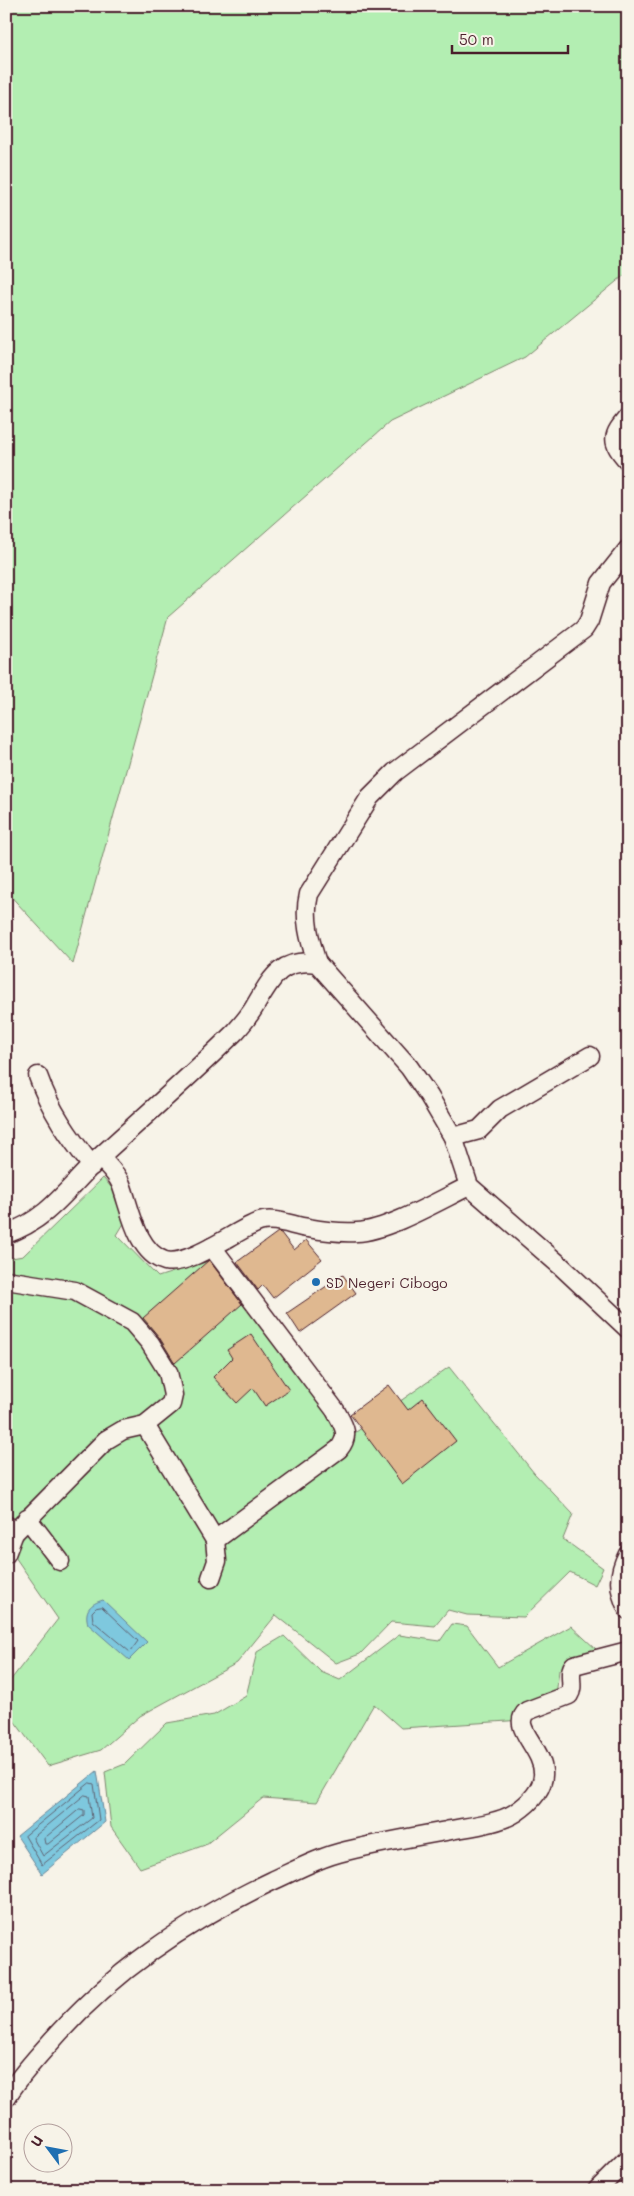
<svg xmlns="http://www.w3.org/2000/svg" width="634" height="2196" font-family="Mali,sans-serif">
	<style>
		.green { fill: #b3eeb2; stroke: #7e866e }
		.water { fill: #7ec8de; stroke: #698496 }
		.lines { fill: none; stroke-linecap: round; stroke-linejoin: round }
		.shore { stroke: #5f6373; stroke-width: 1 }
		.building { fill: #dfb890; stroke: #4a1f2b }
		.minor-casing { stroke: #4a1f2b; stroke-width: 21 }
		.minor { stroke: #f7f3e8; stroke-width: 18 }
		.poi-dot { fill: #1f6fb2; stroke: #f7f3e8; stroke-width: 2 }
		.labels { text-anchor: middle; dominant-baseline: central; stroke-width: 4; stroke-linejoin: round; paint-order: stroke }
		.poi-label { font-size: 14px; fill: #4a1f2b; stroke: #f7f3e8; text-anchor: start }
	</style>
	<rect width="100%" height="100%" fill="#f7f3e8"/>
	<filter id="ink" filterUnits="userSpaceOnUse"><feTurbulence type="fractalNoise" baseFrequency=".02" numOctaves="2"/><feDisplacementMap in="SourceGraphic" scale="10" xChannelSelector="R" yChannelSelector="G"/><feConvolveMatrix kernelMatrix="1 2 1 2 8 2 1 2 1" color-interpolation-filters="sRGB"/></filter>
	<g filter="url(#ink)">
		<g class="green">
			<path d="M6 6H628V272L525 357 390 422 168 617 73 964 6 891Z"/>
			<path d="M103 1178 132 1210 117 1235 158 1277 216 1258 346 1439 449 1367 534 1473 573 1514 563 1539 603 1568 595 1585 570 1572 524 1617 467 1615 448 1610 435 1626 391 1622 360 1654 336 1663 276 1615 237 1663 140 1716 101 1750 48 1766 6 1710V1686L58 1619 6 1544V1259L23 1256Z"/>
			<path d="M452 1624 467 1626 498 1667 571 1626 609 1661 559 1670 555 1705 523 1720 401 1728 374 1704 317 1802 263 1798 205 1845 140 1868 111 1827 105 1772 125 1764 167 1723 214 1715 246 1696 257 1652 284 1636 321 1672 340 1680 399 1635 440 1641Z"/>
		</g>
		<g class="water">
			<path d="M103 1600 147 1642 129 1660 88 1624C84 1610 90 1604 103 1600Z"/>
			<path d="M97 1771 105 1822 42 1874 17 1836Z"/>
		</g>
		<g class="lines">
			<g class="shore">
				<path d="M102 1607 138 1641 130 1652 93 1621 92 1612 96 1608Z"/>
				<path d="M90 1783 94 1784 99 1820 42 1865 25 1836Z"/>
				<path d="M85 1795 89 1796 92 1818 43 1856 33 1838Z"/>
				<path d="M80 1809 84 1810V1815L48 1844H45L44 1839Z"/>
			</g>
		</g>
		<g class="building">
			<path d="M278 1232 281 1233 294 1250 306 1240 322 1259 273 1298 263 1285 258 1290 237 1262Z"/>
			<path d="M209 1260 242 1304 175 1363 159 1337 143 1318Z"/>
			<path d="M343 1275 356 1293 300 1333 287 1313Z"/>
			<path d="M251 1334 289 1390 265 1406 253 1388 237 1403 213 1377 232 1358 227 1350Z"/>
			<path d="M389 1385 408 1410 423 1398 456 1441 402 1484 350 1414Z"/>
		</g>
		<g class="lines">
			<defs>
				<g id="minor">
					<path d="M628 417C612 436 610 441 628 461"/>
					<path d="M317 963C310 941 303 918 309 894L370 797 395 772 584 629 589 621 601 583 628 549"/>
					<path d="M38 1076C50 1110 69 1137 92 1166"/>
					<path d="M453 1137 479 1130 500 1109 590 1056"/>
					<path d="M100 1157C107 1165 117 1174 121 1184 130 1207 136 1252 165 1261 189 1267 236 1230 259 1222 275 1217 292 1226 308 1228 324 1231 340 1233 357 1232 387 1231 440 1200 469 1186"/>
					<path d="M6 1234C50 1219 69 1186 102 1155 147 1114 193 1074 236 1031 243 1023 250 1015 255 1006 271 979 280 958 317 963L409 1067 429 1096 453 1137 469 1186 562 1267 628 1329"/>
					<path d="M212 1247 335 1410C343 1425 351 1434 339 1449L215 1540"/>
					<path d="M6 1280 75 1291 132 1322 150 1343 168 1372 173 1395 171 1404 145 1425 123 1430 106 1440 14 1533"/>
					<path d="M145 1425 215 1540 217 1561 211 1578"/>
					<path d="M27 1518 60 1561"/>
					<path d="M6 1525 14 1533 6 1554"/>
					<path d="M628 1554C617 1575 618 1590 628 1610"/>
					<path d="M6 2098C18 2078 33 2062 48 2045 111 1972 186 1922 272 1881 296 1870 320 1857 346 1851 379 1843 412 1837 446 1831 465 1827 498 1824 515 1813 584 1766 501 1734 527 1711L569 1695C575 1686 567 1673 574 1665L628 1651"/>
					<path d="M597 2190 628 2159"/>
				</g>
			</defs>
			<use href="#minor" class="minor-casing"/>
			<use href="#minor" class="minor"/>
		</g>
	</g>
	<circle class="poi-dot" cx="316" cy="1282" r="5"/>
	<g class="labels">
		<g class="poi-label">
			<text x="326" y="1282">SD Negeri Cibogo</text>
		</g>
	</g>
	<rect width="634" height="2196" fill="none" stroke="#f7f3e8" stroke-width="25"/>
	<rect x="12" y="12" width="609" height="2171" fill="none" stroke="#4a1f2b" stroke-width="2" filter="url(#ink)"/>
	<g transform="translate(48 2148) rotate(302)"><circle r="24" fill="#f7f3e8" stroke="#b29e9c"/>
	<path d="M0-4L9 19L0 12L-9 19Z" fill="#1f6fb2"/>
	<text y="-8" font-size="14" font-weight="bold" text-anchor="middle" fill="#4a1f2b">U</text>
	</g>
	<path d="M452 45v8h116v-8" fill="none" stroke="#4a1f2b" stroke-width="2.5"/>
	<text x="459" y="45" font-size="15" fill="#4a1f2b" stroke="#f7f3e8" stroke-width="4" paint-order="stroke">50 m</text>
</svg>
